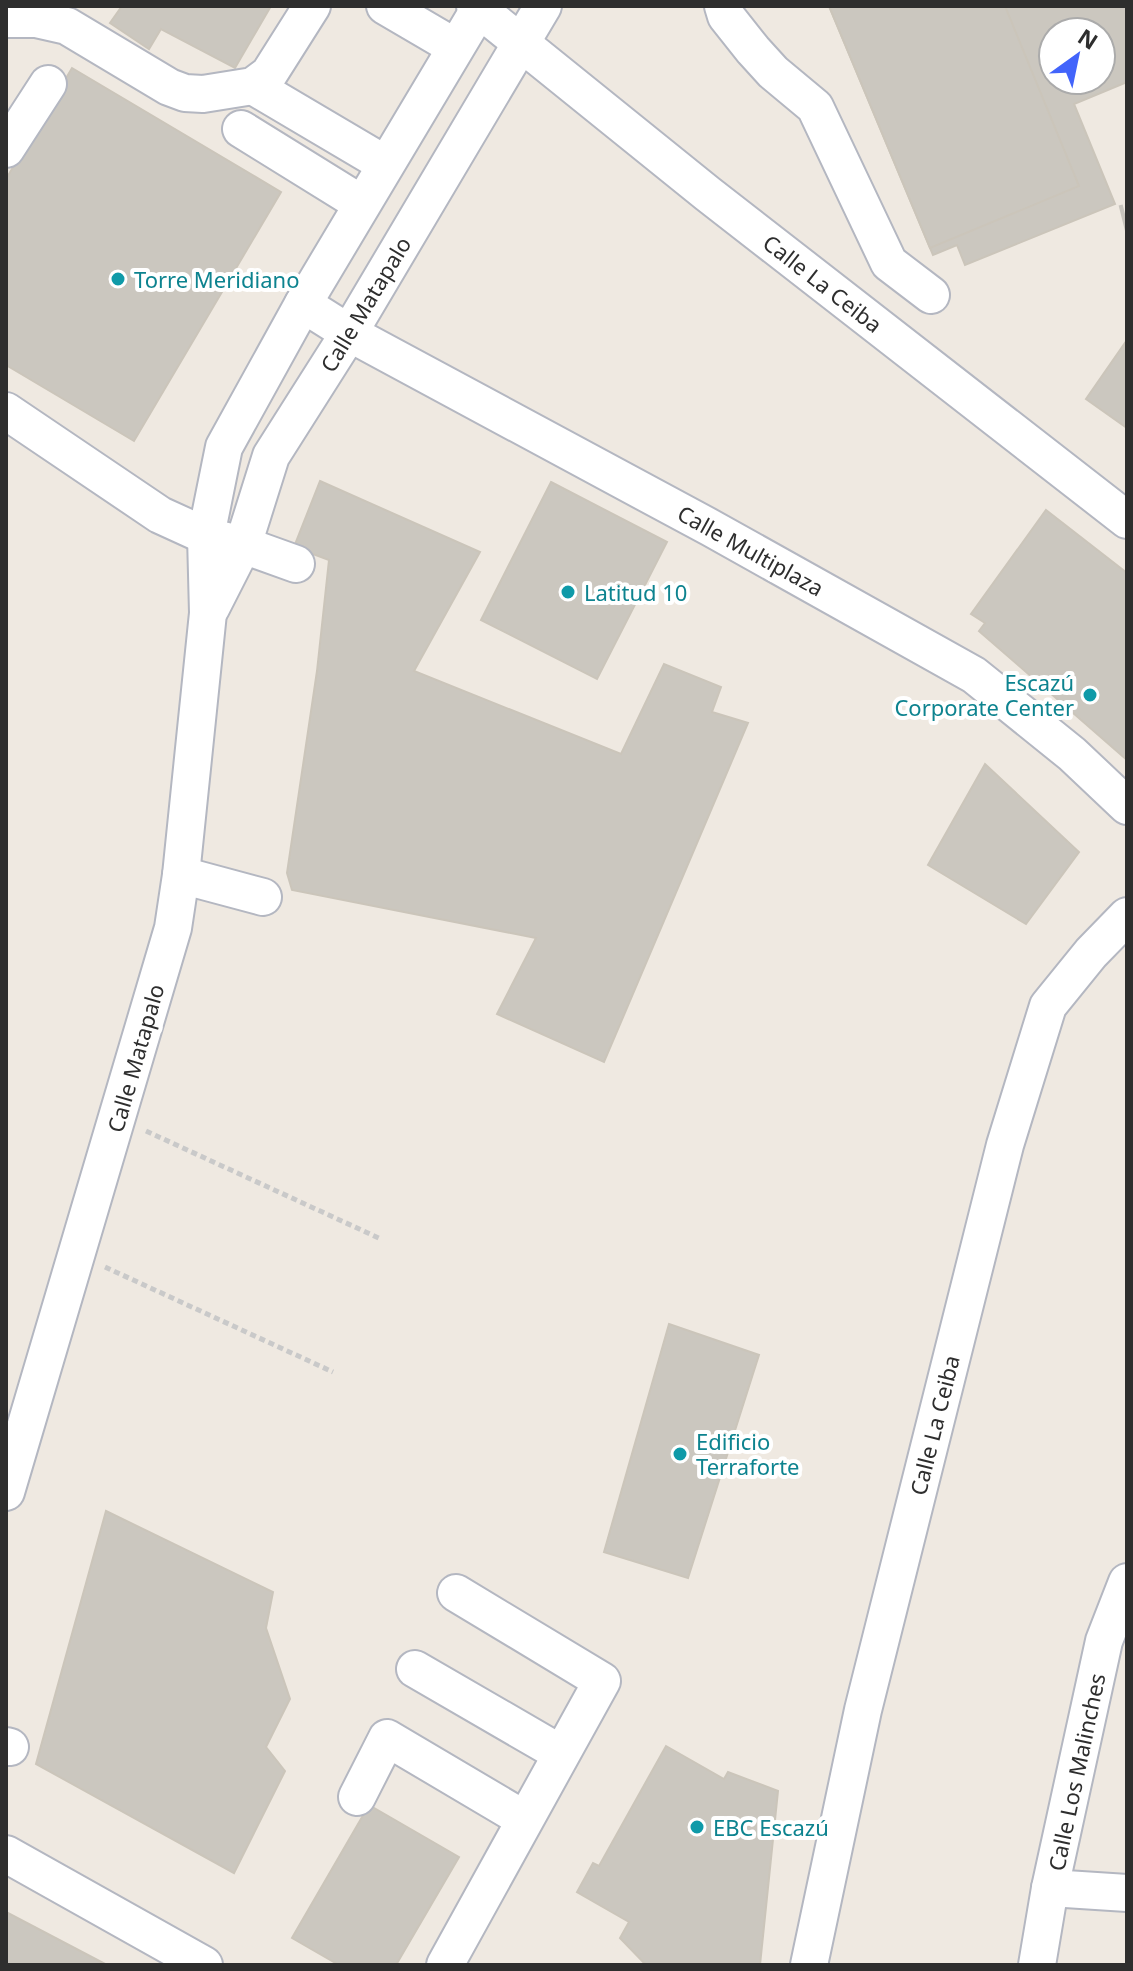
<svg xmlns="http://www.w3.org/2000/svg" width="1133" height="1971" font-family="'Noto Sans',sans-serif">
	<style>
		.building { fill: #cbc7bf; stroke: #cbc5ba; stroke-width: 2; fill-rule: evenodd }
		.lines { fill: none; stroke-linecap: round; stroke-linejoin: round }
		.minor-tunnel { stroke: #c8c4bd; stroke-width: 36; stroke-dasharray: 36 18; stroke-linecap: butt }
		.minor-casing { stroke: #b4b7c1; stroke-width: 40 }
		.path { stroke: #c9c9c9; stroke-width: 5; stroke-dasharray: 6 4; stroke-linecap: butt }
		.minor { stroke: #fff; stroke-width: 36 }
		.culture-dot { fill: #0f9aa8; stroke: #fff; stroke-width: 3 }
		.labels { text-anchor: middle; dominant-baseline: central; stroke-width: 8; stroke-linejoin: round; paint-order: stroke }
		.culture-label { font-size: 22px; fill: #0d838f; stroke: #fff; text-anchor: start }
		.street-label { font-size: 22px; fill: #2e2e2e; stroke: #fff }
	</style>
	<rect width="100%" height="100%" fill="#efe9e1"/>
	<g class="building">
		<path d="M122 6H271L235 68 161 29 149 49 110 23Z"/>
		<path d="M829 6H1127V82L1074 104 1115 204 965 265 957 245 933 255ZM1053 32H1101V80H1053Z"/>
		<path d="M829 6H1005L1079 186 930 248Z"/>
		<path d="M72 68 281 192 134 441 6 365V179Z"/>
		<path d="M1127 340V428L1086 399Z"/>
		<path d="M320 481 480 552 414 671 621 754 664 664 721 687 712 712 748 723 604 1062 497 1014 536 938 292 890 287 873 317 671 329 560 294 547Z"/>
		<path d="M551 482 667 542 597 679 481 620Z"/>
		<path d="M1046 510 1127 573V760L979 631 985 623 971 614Z"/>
		<path d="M985 764 1079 852 1026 924 928 865Z"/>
		<path d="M669 1324 759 1355 688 1578 604 1552Z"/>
		<path d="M106 1511 273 1592 266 1628 290 1699 266 1747 285 1771 234 1873 36 1764Z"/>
		<path d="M666 1746 724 1779 728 1772 778 1791 760 1965H646L620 1938 629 1922 577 1892 593 1863 599 1866Z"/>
		<path d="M369 1805 459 1857 396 1965H339L292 1938Z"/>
		<path d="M6 1912 107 1965H6Z"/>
	</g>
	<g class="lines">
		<path class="minor-tunnel" d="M1123 223 1127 222"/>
		<defs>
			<g id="minor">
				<path d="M385 6 455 47"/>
				<path d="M475 6 708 194 1127 520"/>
				<path d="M723 6 726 16 753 50 773 72 815 107 889 263 931 295"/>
				<path d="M6 19H36L67 26 169 87 185 93 203 94 253 86 269 74 312 6"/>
				<path d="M253 86 385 164"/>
				<path d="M241 129 362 204"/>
				<path d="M6 149 48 84"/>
				<path d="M303 304 349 333 711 528 974 675 1072 754 1127 806"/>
				<path d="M6 411 160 515 206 536 243 545 296 564"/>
				<path d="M211 608 243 545 271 456 349 333 543 6"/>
				<path d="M181 875 263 897"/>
				<path d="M6 1492 173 928 181 875 208 613 206 536 224 447 303 304 481 6"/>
				<path d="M415 1669 560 1753"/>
				<path d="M6 1746 10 1747"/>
				<path d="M357 1797 387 1738 524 1819"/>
				<path d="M6 1854 204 1965"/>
				<path d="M1050 1888 1127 1893"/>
				<path d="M445 1965 602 1681 456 1593"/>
				<path d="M809 1965 863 1710 1005 1145 1048 1006 1091 953 1127 916"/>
				<path d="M1037 1965 1050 1888 1104 1641 1127 1582"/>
			</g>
		</defs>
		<use href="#minor" class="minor-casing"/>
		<g class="path">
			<path d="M146 1131 381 1239"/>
			<path d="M105 1267 333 1372"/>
		</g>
		<use href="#minor" class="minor"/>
	</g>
	<g class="culture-dot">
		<circle cx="118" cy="279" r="8"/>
		<circle cx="568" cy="592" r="8"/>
		<circle cx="1090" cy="695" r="8"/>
		<circle cx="680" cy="1454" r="8"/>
		<circle cx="697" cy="1827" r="8"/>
	</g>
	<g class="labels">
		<g class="culture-label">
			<text x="134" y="279">Torre Meridiano</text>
			<text x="584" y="592">Latitud 10</text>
			<text x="1074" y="682" text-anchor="end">Escazú<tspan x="1074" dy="25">Corporate Center</tspan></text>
			<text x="696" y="1441">Edificio<tspan x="696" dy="25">Terraforte</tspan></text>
			<text x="713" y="1827">EBC Escazú</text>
		</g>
		<g class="street-label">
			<text transform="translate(823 283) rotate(38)">Calle La Ceiba</text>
			<text transform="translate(365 304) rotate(-59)">Calle Matapalo</text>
			<text transform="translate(751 550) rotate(29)">Calle Multiplaza</text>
			<text transform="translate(135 1058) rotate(-74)">Calle Matapalo</text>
			<text transform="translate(934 1425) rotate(-76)">Calle La Ceiba</text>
			<text transform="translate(1076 1772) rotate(-78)">Calle Los Malinches</text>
		</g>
	</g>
	<rect width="1133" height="1971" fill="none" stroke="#2e2e2e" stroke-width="16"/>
	<g transform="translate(1077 56) rotate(33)"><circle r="38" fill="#ffffff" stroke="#ababab" stroke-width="2"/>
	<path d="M0-6L14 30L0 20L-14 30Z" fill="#4264fb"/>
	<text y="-12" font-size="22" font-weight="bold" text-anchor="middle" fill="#2e2e2e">N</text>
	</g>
</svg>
